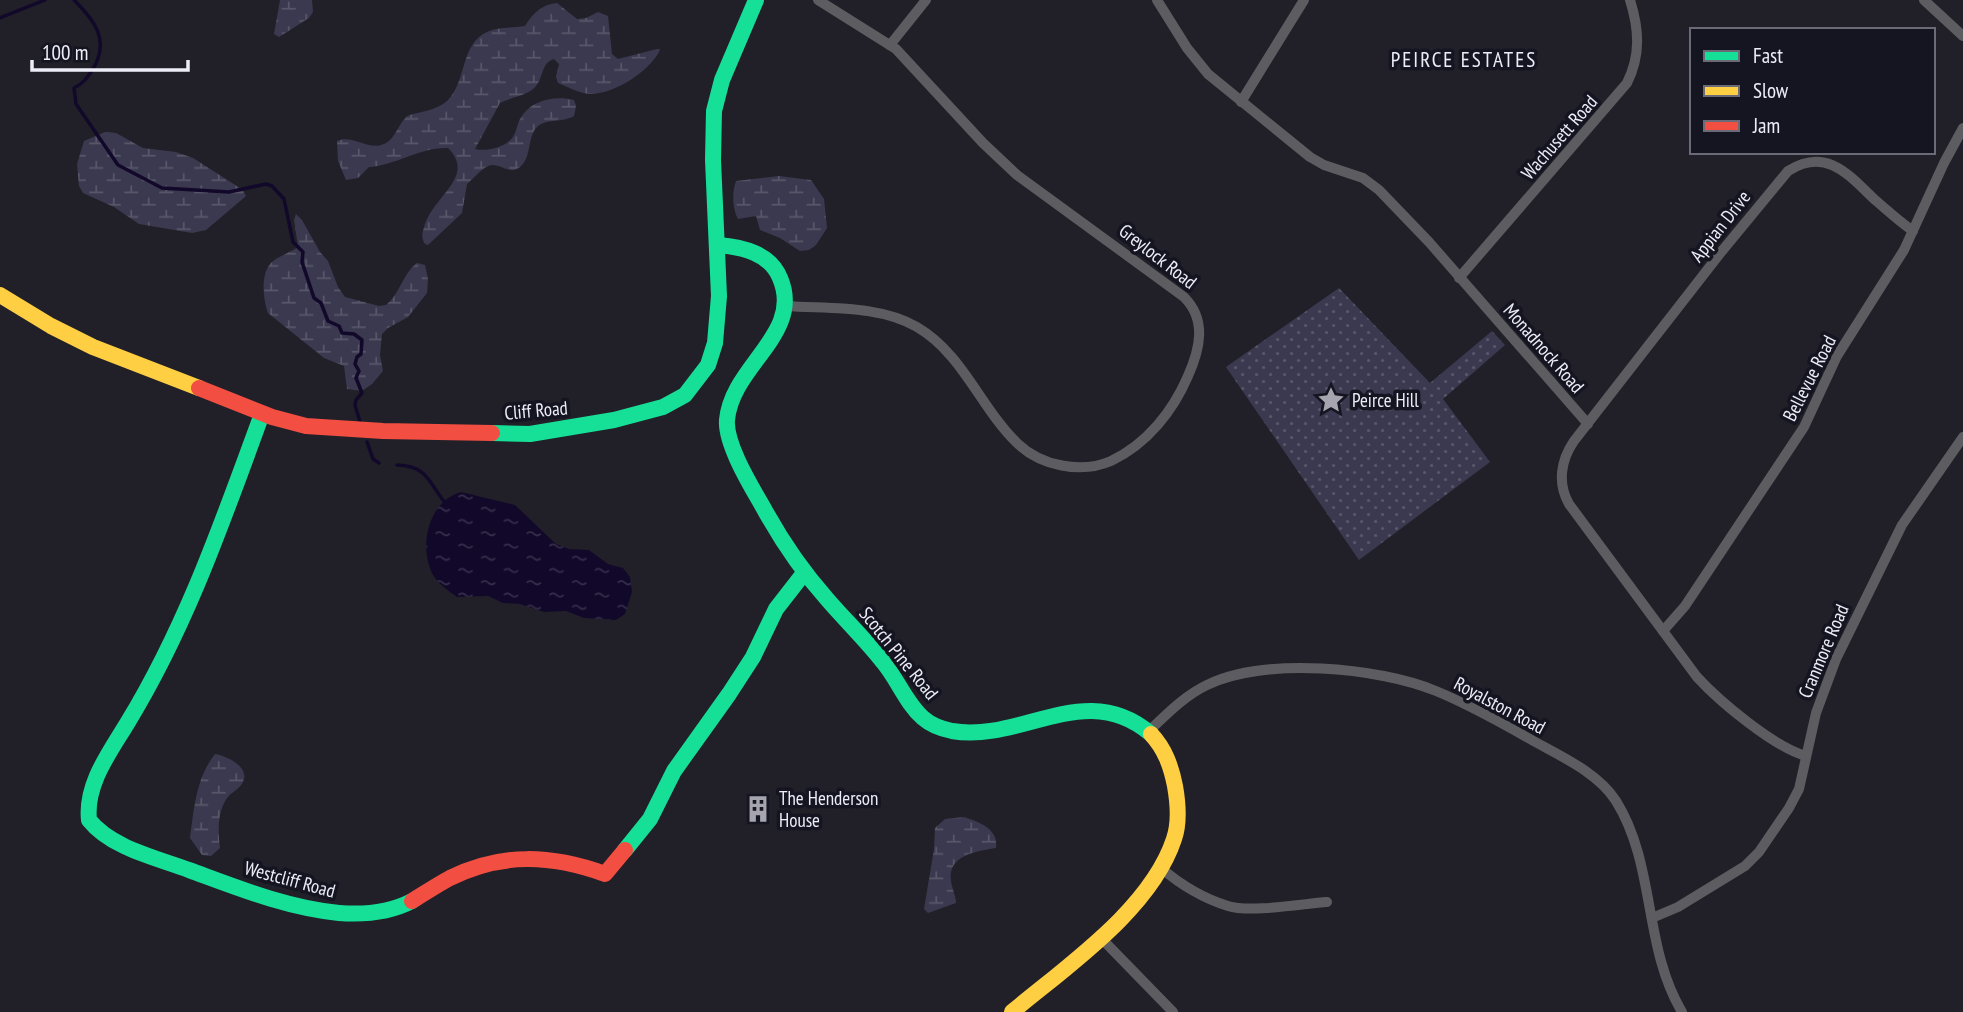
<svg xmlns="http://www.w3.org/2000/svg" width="1963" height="1012" font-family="'PT Sans Narrow',sans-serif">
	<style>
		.wetland { fill: url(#wetland-marsh) }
		.park { fill: url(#park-dots) }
		.water { fill: url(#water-ripples) }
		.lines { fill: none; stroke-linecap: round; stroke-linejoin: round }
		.stream { stroke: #12092a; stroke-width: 3.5 }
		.street { stroke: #5d5d61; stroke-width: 10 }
		.fast { stroke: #16e098; stroke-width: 16 }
		.slow { stroke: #ffcf43; stroke-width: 16 }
		.jam { stroke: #f24e42; stroke-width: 16 }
		.labels { text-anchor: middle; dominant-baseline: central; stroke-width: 7; stroke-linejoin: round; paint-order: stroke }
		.street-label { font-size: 19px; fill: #ededf7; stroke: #151421 }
		.poi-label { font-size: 19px; fill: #ededf7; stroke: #151421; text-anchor: start }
		.neighbourhood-label { font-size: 21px; letter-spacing: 2px; fill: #ededf7; stroke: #151421 }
	</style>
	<defs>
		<pattern id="wetland-marsh" width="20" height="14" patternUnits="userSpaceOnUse" patternTransform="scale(1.75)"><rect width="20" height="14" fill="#3b394f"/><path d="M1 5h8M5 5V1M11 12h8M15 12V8" fill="none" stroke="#585669"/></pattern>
		<pattern id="park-dots" width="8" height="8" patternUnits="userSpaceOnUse" patternTransform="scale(1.75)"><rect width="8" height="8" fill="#3b394f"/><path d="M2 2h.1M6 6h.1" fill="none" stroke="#585669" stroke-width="1.8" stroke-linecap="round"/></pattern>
		<pattern id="water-ripples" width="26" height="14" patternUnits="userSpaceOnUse" patternTransform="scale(1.75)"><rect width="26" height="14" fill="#12092a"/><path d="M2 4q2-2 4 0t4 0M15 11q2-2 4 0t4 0" fill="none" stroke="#352d4a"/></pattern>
	</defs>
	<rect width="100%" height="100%" fill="#212028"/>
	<g class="wetland">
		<path d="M280 0H312L313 12 309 18 279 37 274 34Z"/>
		<path d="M557 3 577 19 586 18 598 12 608 16 612 54 618 59 657 49H660L659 52C647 73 614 94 590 94 579 93 568 87 558 83L556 77 559 64 554 59C541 63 544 76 536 86 528 96 511 97 500 103L475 149C487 152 508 147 514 135 517 130 517 124 520 119 530 100 555 95 574 100L576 106 574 116C563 123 546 118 537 127 527 137 532 157 520 167 509 176 499 161 488 166 481 169 473 179 467 184L462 213 428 245 425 244C420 236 423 232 425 224 435 195 476 176 448 148 420 147 397 165 369 167L358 178 346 180 338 161 337 141C355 133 373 157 391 139 397 132 400 123 407 116 421 111 436 111 447 101 467 82 460 44 487 32 498 27 513 28 525 26 533 13 541 5 557 3Z"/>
		<path d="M105 132 116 133 143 148 176 152 193 158 243 190 246 196 206 230 192 233 139 224 114 207 83 193 79 186 77 164 84 141Z"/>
		<path d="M779 176 811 180 824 199 827 228 816 245 809 250 800 251 780 238 760 230 756 216 738 219C732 208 732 192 736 181Z"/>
		<path d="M296 214 302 220 320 252 328 261 338 287 345 297 379 306 386 305C400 294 403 273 417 263L425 265 428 279 427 293 408 317 388 328 382 334 380 355 383 371 372 384 362 391 347 389 344 366 324 358 268 313C263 299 260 273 272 262 280 255 290 253 298 247L294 220Z"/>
		<path d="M215 754C227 756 250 767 243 782 239 790 231 792 227 798 217 812 218 833 220 848L211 856 202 855 190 838C194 809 196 778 215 754Z"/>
		<path d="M964 817C979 822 999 829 996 848 977 851 947 855 951 881 952 889 956 896 956 903L928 913 924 909 934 849 935 828 945 819Z"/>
	</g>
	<path class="park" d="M1339 288 1430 383 1492 331 1505 345 1443 399 1490 462 1359 560 1226 367Z"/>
	<path class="water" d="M461 492 515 505 556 544 569 549 589 550 608 564 623 568 630 577 632 592 625 614 616 620 584 618 566 611 544 612 520 604 503 603 488 596 457 597C449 591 439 585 433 575 418 547 428 501 461 492Z"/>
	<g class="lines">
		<g class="stream">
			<path d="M74 0C95 21 110 40 93 69 87 78 84 83 74 88L76 104 118 165 162 188 229 192 266 184 272 186 284 199 293 242 303 252 302 262 314 298 321 303 328 321 339 326 342 333 354 334 362 340 361 354 357 357 355 364 359 371 356 378 362 393 356 400 355 405 360 422"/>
			<path d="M0 18 45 0"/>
			<path d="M367 442 373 459 379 463"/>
			<path d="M397 465C428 466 428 482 446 504"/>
		</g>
		<g class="street">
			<path d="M1157 0 1187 48 1208 74 1310 157 1324 165 1363 178 1379 190 1429 242 1588 424"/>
			<path d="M1924 0 1963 36"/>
			<path d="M890 45 926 0"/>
			<path d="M1241 102 1304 0"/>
			<path d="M1459 278 1627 83C1641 55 1639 29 1630 0"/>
			<path d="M787 306C829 309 879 305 917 327 963 354 980 407 1017 443 1041 466 1081 474 1111 461 1147 444 1173 411 1188 376 1200 349 1207 320 1184 297L1017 175 983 143 896 49 818 0"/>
			<path d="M1663 631 1685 606 1804 427 1837 356 1904 250 1944 163 1963 128"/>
			<path d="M1149 731C1167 714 1184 696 1207 685 1264 657 1378 667 1436 691 1468 704 1500 722 1530 739 1558 755 1598 772 1616 801 1656 865 1643 947 1682 1012"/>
			<path d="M1806 756C1774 747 1720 702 1697 677L1569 504C1557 483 1561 460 1574 441L1722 251 1788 171C1826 147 1848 174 1874 199 1887 210 1899 221 1913 231"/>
			<path d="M1161 868C1181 885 1202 898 1228 906 1250 913 1301 904 1327 902"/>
			<path d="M1652 918 1678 907 1745 866 1759 852 1789 808 1799 789 1816 713 1836 659 1902 525 1963 437"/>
			<path d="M1100 937 1173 1012"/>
		</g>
		<g class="fast">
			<path d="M718 245C742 247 770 253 780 278 804 334 732 365 727 420 725 444 751 486 763 507 781 540 802 571 827 599 845 620 866 640 883 662 898 680 906 703 923 718 931 725 942 729 952 731 1022 743 1086 678 1151 734"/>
			<path d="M262 414C223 520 187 625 128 722 110 752 85 784 89 820 111 848 157 858 189 870 238 888 287 908 339 913 365 915 389 913 412 901"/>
			<path d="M492 433 530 434 614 420 663 407 685 395 708 365 715 343 719 296 713 160 714 111 722 80 756 0"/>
			<path d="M625 850 650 819 674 771 729 694 753 657 776 609 804 573"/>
		</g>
		<g class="slow">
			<path d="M0 295 51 326 93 347 199 388"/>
			<path d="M1012 1012C1067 966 1151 909 1174 839 1180 822 1178 803 1175 786 1171 766 1165 749 1151 734"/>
		</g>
		<g class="jam">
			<path d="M199 388 272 417 306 426 383 431 492 433"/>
			<path d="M412 901C425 893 437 885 450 878 502 852 552 855 605 874L625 850"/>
		</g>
	</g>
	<defs>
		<symbol id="sight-bare" viewBox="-9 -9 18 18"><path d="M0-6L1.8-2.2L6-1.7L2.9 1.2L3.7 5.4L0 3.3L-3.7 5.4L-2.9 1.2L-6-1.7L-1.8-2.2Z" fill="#a6a5af" stroke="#151421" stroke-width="2.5" paint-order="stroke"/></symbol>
		<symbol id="building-bare" viewBox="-9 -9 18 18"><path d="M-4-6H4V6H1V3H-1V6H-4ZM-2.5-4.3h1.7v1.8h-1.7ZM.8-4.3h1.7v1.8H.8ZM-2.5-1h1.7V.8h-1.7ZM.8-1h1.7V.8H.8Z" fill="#a6a5af" stroke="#151421" stroke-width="2.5" paint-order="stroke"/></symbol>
	</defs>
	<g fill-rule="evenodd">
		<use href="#sight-bare" x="1312" y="381" width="38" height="38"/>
		<use href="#building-bare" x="739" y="790" width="38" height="38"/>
	</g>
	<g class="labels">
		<g class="street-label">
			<text transform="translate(1559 137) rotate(-49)">Wachusett Road</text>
			<text transform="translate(1720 226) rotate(-52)">Appian Drive</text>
			<text transform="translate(1158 256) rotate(38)">Greylock Road</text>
			<text transform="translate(1544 348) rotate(49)">Monadnock Road</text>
			<text transform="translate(1809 378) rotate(-63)">Bellevue Road</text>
			<text transform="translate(536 410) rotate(-5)">Cliff Road</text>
			<text transform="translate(1823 651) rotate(-67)">Cranmore Road</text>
			<text transform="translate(899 653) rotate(51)">Scotch Pine Road</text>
			<text transform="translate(1500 705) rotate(28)">Royalston Road</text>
			<text transform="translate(290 879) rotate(15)">Westcliff Road</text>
		</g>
		<g class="poi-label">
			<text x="1352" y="400">Peirce Hill</text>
			<text x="779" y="798">The Henderson<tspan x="779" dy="22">House</tspan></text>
		</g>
		<g class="neighbourhood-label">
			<text x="1464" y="59">PEIRCE ESTATES</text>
		</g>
	</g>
	<rect x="1690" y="28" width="245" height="126" fill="#151421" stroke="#6b6b77" stroke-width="2"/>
	<rect x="1704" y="51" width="35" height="10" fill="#16e098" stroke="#6b6b77" stroke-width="2"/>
	<text x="1753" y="63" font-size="21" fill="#ededf7">Fast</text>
	<rect x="1704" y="86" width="35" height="10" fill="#ffcf43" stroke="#6b6b77" stroke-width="2"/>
	<text x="1753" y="98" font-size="21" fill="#ededf7">Slow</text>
	<rect x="1704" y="121" width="35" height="10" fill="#f24e42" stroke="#6b6b77" stroke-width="2"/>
	<text x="1753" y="133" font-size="21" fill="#ededf7">Jam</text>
	<path d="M32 60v10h156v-10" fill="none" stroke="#ededf7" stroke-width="3.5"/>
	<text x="42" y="60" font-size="21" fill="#ededf7" stroke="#151421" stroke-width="5" paint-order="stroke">100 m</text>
</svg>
